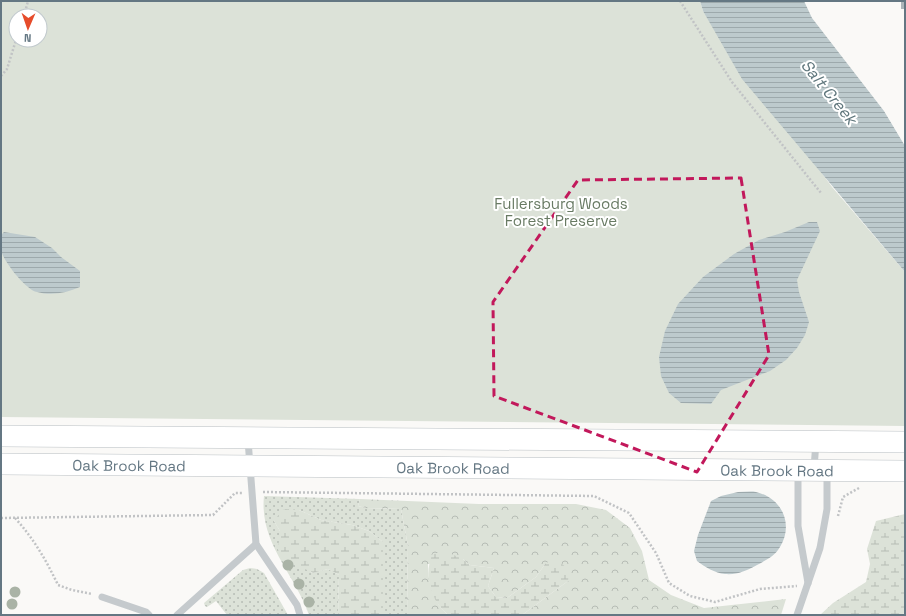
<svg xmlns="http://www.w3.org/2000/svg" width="906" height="616" font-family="'Space Grotesk',sans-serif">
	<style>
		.grass { fill: url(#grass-dots) }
		.forest { fill: url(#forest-crowns) }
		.wetland { fill: url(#wetland-marsh) }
		.green { fill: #dce2d8; fill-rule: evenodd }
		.water { fill: url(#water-rules) }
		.building { fill: #acb5ba }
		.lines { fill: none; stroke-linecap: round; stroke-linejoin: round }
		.secondary-casing { stroke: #b9bfc3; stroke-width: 22 }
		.path { stroke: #c1c3c5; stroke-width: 2.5; stroke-dasharray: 2 2; stroke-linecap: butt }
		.lane { stroke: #c5cacd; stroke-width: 7 }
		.secondary { stroke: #fff; stroke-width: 21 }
		.tree { fill: #aab3a6 }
		.marked { fill: none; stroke: #c2185b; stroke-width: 3; stroke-dasharray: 8 5; stroke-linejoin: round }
		.labels { text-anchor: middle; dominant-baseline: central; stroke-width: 4; stroke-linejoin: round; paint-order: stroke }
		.park-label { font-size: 15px; fill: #687a63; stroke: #fff }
		.street-label { font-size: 15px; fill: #647783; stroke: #fff }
		.water-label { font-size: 16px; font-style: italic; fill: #5f767c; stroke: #fff }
	</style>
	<defs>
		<pattern id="grass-dots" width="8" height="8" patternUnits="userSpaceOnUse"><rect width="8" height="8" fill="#dce2d8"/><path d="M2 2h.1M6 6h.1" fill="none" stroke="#b6bcb5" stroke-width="1.8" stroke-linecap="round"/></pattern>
		<pattern id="forest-crowns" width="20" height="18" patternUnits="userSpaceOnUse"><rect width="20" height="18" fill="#dce2d8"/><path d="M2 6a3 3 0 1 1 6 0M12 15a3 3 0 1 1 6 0" fill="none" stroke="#b6bcb5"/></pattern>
		<pattern id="wetland-marsh" width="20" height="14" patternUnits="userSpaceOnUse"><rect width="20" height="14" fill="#dce2d8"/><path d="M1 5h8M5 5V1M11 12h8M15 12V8" fill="none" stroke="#b6bcb5"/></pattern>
		<pattern id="water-rules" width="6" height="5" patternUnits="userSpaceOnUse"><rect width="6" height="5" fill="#bdcacd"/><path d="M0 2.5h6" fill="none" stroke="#9da9ac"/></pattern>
	</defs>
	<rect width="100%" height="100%" fill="#faf9f7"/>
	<g class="grass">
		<path d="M264 496 360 499 358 506 366 508 401 509 408 546 407 615H383V542L369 531 352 525 321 520 299 510 274 521 280 531V540L312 573 328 569 339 575 338 615H309C295 574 259 543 264 496Z"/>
		<path d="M250 568 257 569 264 573 288 615H227L216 601 207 607 205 606 204 603 243 570Z"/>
	</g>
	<path class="forest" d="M360 499 479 504H576L606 510 630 528 642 551 649 580 671 595 704 608 786 599 781 615H522L568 581 545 564 536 577 507 598 496 597 488 586 494 568 470 565 463 559 428 564C428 583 433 602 448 615H407L408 546 401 509 366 508 358 506Z"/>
	<g class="wetland">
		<path d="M288 509 299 510 321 520 352 525 369 531 383 542V615H338L339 575 328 569 313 573 283 558 278 550 280 531 274 521 282 510Z"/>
		<path d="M905 514V613L901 615H820L833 603 866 582 870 564 867 549 876 521Z"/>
		<path d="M433 553H449L463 559 470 565 494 568 488 586 496 597 507 598 536 577 545 564 551 560 561 563 569 570 568 581 522 615H448C430 600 423 574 433 553Z"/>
	</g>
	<path class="green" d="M1 1H700L703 11 832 187 905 272V426L1 417ZM16 16H40V40H16Z"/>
	<g class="water">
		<path d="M700 1H804L812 18 884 111 905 146V272L742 79 703 11Z"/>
		<path d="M809 222H817L820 231 797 280 799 292 809 322 805 335 797 348 786 360 770 371 721 390 711 404 681 403 669 393 661 376 659 357 665 331 678 304 703 277 734 254 759 240 785 232Z"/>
		<path d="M4 232 35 237 52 248 61 257 80 271V287C66 293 52 296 37 292 26 290 3 261 1 250 0 245 1 239 1 235Z"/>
		<path d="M738 492C744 492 751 491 756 492 782 498 794 524 780 547 775 556 766 560 757 565 746 571 737 575 725 574 715 573 705 567 697 561L694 551 698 535 711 501 721 496Z"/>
	</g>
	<rect class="building" x="901" y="1" width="4" height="8"/>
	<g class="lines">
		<defs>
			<g id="secondary">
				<path d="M1 436 905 442"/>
				<path id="s1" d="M1 464 905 471"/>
			</g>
		</defs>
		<use href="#secondary" class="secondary-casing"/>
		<g class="path">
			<path d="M680 1 732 82 821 193"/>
			<path d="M24 16 28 1"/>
			<path d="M1 76 7 69 16 40"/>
			<path d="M263 492 594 496 629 513 656 553 669 583 690 596 715 602 760 589 797 586"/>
			<path d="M838 516 843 497 859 488"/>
			<path d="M1 518 213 515 235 493H242"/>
			<path d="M15 518C34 539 46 560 58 585L72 590 92 594"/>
		</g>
		<g class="lane">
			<path d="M248 440 256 544 297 605 300 615"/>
			<path d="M814 468 816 442"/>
			<path d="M798 472V526L808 583"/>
			<path d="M102 597 146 612 149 615"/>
			<path d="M177 615 256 544"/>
			<path d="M797 615 820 548 827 509V472"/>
		</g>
		<use href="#secondary" class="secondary"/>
	</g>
	<g class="tree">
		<circle cx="288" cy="565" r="5.5"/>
		<circle cx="299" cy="584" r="5.5"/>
		<circle cx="15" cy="592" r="5.5"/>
		<circle cx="309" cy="602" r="5.5"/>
		<circle cx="12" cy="604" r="5.5"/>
	</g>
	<path class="marked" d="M741 178 769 355 697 472 494 396 493 302 578 180Z"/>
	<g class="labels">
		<g class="park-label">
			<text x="561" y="203">Fullersburg Woods<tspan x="561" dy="17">Forest Preserve</tspan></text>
		</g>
		<g class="street-label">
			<text stroke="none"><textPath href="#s1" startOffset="128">Oak Brook Road</textPath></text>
			<text stroke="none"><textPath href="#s1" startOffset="452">Oak Brook Road</textPath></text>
			<text stroke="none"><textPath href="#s1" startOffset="776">Oak Brook Road</textPath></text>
		</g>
		<g class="water-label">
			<text transform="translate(829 92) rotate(51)">Salt Creek</text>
		</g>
	</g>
	<rect width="906" height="616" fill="none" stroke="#647783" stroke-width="4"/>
	<g transform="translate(28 28) rotate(182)"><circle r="19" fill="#ffffff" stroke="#c1c9cd"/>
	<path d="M0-3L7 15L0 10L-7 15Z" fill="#e64c2b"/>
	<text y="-6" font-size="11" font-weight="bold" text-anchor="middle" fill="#647783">N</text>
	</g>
</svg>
